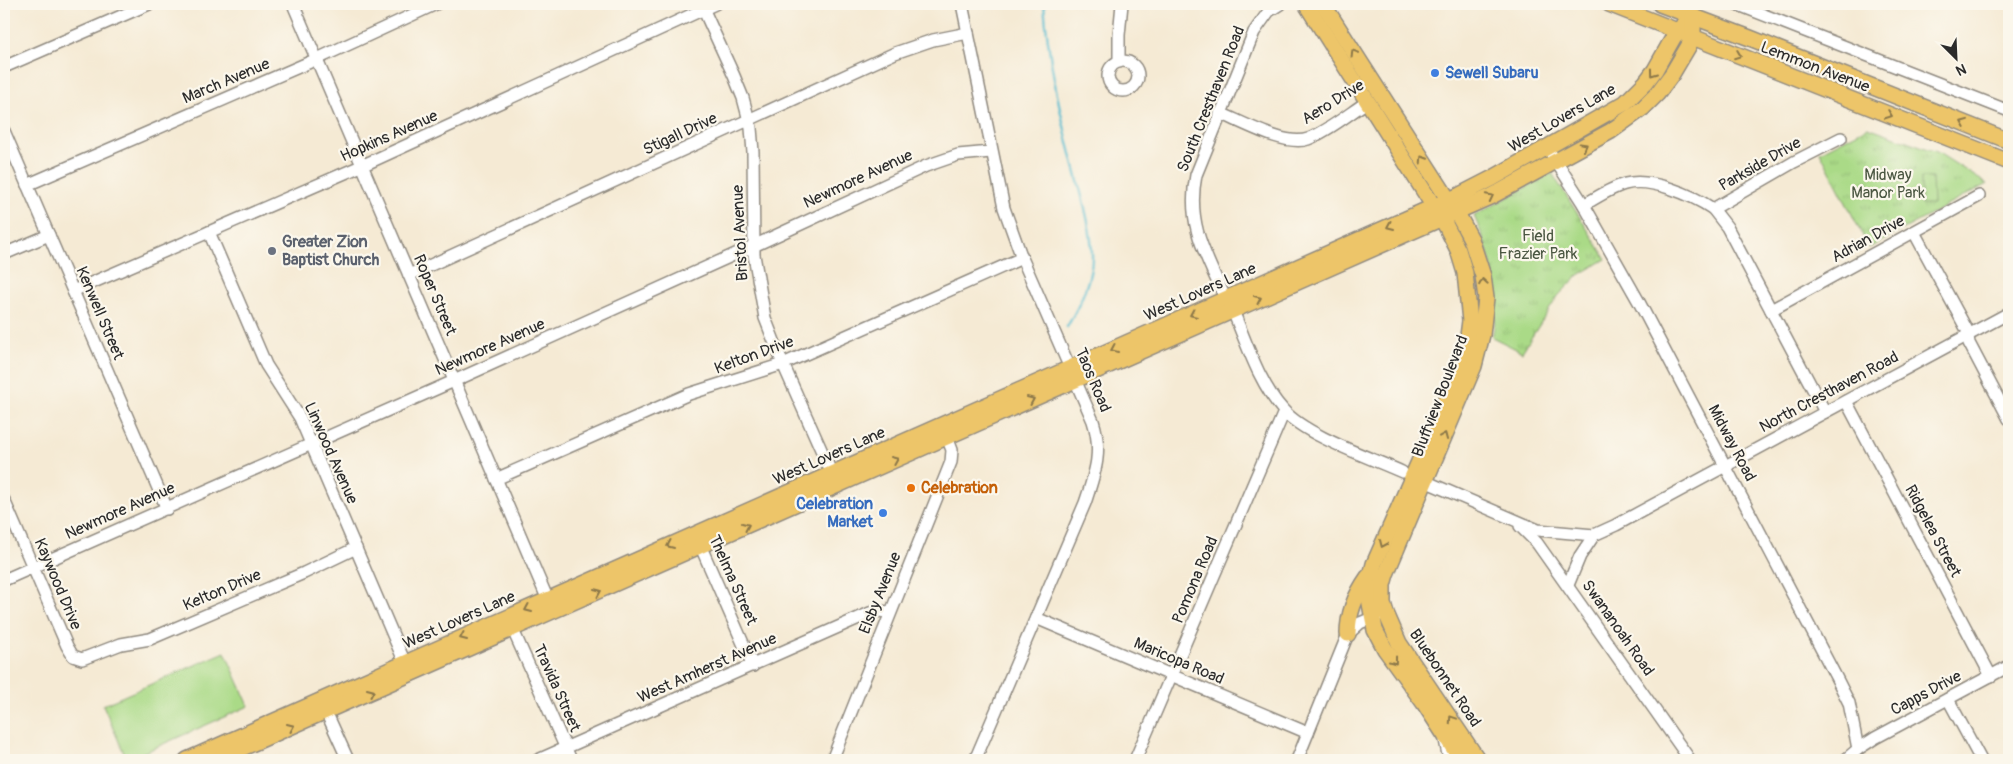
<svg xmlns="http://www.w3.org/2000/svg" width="2013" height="764" font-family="Pangolin,sans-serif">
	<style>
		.grass { fill: url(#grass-tufts); stroke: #6a8259 }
		.pitch { fill: #aada87; stroke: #6a8259 }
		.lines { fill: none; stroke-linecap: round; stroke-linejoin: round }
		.stream { stroke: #52bbcf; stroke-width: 2.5 }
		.minor-casing { stroke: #908a80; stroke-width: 14 }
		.major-casing { stroke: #908a80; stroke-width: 18 }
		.minor { stroke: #fff; stroke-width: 11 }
		.major { stroke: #edc569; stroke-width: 15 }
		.oneway { stroke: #8c784a }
		.shop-dot { fill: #3f7fe0; stroke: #fbf7ec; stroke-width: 2 }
		.worship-dot { fill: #6b7280; stroke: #fbf7ec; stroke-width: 2 }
		.food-dot { fill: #e8710a; stroke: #fbf7ec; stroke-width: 2 }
		.labels { text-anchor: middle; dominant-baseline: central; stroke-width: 4.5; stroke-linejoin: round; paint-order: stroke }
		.street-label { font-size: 16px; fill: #2b2b2b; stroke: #fbf7ec }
		.shop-label { font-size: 16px; font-weight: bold; fill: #366cbe; stroke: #fbf7ec; text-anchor: start }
		.park-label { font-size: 16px; fill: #4b5742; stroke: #fbf7ec }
		.worship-label { font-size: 16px; font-weight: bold; fill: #5b616d; stroke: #fbf7ec; text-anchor: start }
		.food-label { font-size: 16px; font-weight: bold; fill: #c56008; stroke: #fbf7ec; text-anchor: start }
	</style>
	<defs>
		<pattern id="grass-tufts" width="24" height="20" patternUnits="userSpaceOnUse" patternTransform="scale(1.25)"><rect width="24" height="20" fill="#aada87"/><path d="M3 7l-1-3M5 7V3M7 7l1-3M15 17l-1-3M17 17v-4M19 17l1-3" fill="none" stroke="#92bb75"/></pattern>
	</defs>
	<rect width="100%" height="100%" fill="#fbf7ec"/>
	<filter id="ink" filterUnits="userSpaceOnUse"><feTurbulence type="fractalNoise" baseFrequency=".02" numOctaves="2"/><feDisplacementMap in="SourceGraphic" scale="10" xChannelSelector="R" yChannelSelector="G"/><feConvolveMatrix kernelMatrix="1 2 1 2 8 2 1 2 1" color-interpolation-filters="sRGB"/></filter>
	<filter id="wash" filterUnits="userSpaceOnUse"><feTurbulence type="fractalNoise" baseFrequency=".0096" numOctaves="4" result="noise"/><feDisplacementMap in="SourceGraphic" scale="20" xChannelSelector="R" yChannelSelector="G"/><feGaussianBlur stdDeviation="1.12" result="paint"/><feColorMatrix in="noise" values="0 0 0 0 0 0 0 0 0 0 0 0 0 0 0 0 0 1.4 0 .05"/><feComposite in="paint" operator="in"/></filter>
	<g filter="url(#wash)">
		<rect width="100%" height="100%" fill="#f5ead4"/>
		<g class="grass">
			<path d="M1868 127 1937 152 1987 184 1869 248 1820 152Z"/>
			<path d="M1552 173 1606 259 1579 275 1558 296 1522 352 1492 337C1502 295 1491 254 1474 216Z"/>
		</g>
		<g class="pitch">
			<path d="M1921 178H1932L1933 204H1921Z"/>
			<path d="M225 652 249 706 127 760 103 705Z"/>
		</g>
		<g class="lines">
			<path class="stream" d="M1044 4C1048 55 1058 105 1071 154 1078 184 1093 229 1092 259 1091 281 1078 308 1067 327"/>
		</g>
	</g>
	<g filter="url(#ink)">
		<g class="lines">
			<defs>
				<g id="minor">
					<path d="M293 4 548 600"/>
					<path d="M701 4 734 76 743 98 751 128 753 152 754 255 765 318 783 364 835 481"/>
					<path d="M962 4 1004 208 1022 258 1093 421C1103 452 1095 473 1085 503L975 760"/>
					<path d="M1736 4 2009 111"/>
					<circle cx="1123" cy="76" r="15"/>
					<path d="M1119 62V35L1122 4"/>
					<path d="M4 67 149 4"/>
					<path d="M1220 113C1242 122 1286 147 1308 139 1327 132 1350 113 1367 102"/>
					<path d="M4 131 167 509"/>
					<path d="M1552 155 1584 205 1639 302 1836 677 1849 703 1858 749"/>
					<path d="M27 185 317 59 436 4"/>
					<path d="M1584 205C1597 197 1611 188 1625 184 1651 177 1692 195 1713 209L1794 162 1841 138"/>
					<path d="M1713 209 1727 227 1825 412"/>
					<path d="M209 232 266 365 300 418 405 663"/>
					<path d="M1914 232 1967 330 1969 343 2009 419"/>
					<path d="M4 254 49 235"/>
					<path d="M409 275 895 53 933 40 968 33"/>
					<path d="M73 291 368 163 715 4"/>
					<path d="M1226 300C1206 256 1186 224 1196 175L1254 32 1269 11 1280 4"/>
					<path d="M1771 310 1979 196"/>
					<path d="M1233 311C1247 344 1259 383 1283 410 1306 436 1369 457 1402 472"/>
					<path d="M1846 401 1991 676"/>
					<path d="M496 479 689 394 783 364 1022 258"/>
					<path d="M1420 479 1538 530 1594 535 1616 525 2009 313"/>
					<path d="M4 500 67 646 73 656 82 659 121 644 150 639 304 573 356 548"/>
					<path d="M1520 526 1537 543 1690 760"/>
					<path d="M697 538 753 666"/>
					<path d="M4 580 454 381 760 243 926 166 958 155 991 152"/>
					<path d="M1568 585 1580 556 1594 535"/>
					<path d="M1036 618 1308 733"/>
					<path d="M513 630 571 760"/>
					<path d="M1948 699 1981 760"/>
					<path d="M323 705 348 760"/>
					<path d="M1445 740 1449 760"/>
					<path d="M538 760 870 613 876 611 890 612"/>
					<path d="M832 760 951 462 952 450 947 437"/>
					<path d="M1135 760 1284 412"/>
					<path d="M1297 760 1348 634 1360 623 1379 615"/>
					<path d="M1845 760 1858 749 1875 738 2009 666"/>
				</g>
				<g id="major">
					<path d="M1306 4 1446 226 1458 250 1465 273 1470 321 1468 336 1465 351 1441 412 1374 564 1369 583V598L1375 630 1385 649 1424 703 1461 760"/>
					<path d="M1323 4 1457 213 1471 239 1483 276 1486 298 1482 335 1474 366 1386 574 1383 585V603L1386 613 1399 643 1478 760"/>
					<path d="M1609 4 2009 162"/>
					<path d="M1660 4 1750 38 2009 141"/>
					<path d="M1348 634C1348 613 1356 594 1368 577"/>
					<path d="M187 760 1460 195 1493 178 1625 103 1646 82 1655 70 1677 31 1693 17"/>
					<path d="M215 760 1492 196 1611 131 1643 108 1657 94 1672 74 1688 47 1693 37V17"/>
				</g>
			</defs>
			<use href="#minor" class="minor-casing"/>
			<use href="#major" class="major-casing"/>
			<use href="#minor" class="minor"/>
			<use href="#major" class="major"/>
		</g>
		<defs><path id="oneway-chevron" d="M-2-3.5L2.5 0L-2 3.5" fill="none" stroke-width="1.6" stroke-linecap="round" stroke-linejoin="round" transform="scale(1.25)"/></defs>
		<g class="oneway">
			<use href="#oneway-chevron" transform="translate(1354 53) rotate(-122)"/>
			<use href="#oneway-chevron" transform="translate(1738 55) rotate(21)"/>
			<use href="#oneway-chevron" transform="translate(1653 73) rotate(126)"/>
			<use href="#oneway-chevron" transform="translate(1889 115) rotate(21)"/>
			<use href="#oneway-chevron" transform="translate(1964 123) rotate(-158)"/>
			<use href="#oneway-chevron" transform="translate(1584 146) rotate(-29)"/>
			<use href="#oneway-chevron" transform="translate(1423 159) rotate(-123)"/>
			<use href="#oneway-chevron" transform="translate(1490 197) rotate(-27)"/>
			<use href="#oneway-chevron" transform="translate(1390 226) rotate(156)"/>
			<use href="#oneway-chevron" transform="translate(1483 282) rotate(-100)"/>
			<use href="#oneway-chevron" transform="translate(1258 299) rotate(-24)"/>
			<use href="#oneway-chevron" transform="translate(1193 314) rotate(156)"/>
			<use href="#oneway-chevron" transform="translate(1114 349) rotate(156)"/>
			<use href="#oneway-chevron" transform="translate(1031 400) rotate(-24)"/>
			<use href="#oneway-chevron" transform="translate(1444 436) rotate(-67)"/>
			<use href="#oneway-chevron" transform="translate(895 460) rotate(-23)"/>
			<use href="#oneway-chevron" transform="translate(746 526) rotate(-24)"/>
			<use href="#oneway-chevron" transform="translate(1383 544) rotate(114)"/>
			<use href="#oneway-chevron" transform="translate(670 545) rotate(156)"/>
			<use href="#oneway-chevron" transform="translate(598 592) rotate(-24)"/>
			<use href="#oneway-chevron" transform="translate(528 609) rotate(156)"/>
			<use href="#oneway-chevron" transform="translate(463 637) rotate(156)"/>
			<use href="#oneway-chevron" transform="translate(1394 661) rotate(54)"/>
			<use href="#oneway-chevron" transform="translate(371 692) rotate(-24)"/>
			<use href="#oneway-chevron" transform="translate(1452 719) rotate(-124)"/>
			<use href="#oneway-chevron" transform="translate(291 727) rotate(-24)"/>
		</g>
	</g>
	<g class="shop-dot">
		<circle cx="1435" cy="73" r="5"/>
		<circle cx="883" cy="513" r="5"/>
	</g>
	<circle class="worship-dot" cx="272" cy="251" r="5"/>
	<circle class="food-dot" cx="911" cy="488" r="5"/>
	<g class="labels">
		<g class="street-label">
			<text transform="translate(1815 67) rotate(21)">Lemmon Avenue</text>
			<text transform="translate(226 81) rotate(-23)">March Avenue</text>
			<text transform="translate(1211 99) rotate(-68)">South Cresthaven Road</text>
			<text transform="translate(1333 102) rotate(-32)">Aero Drive</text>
			<text transform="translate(1562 118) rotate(-30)">West Lovers Lane</text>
			<text transform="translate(680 134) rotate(-25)">Stigall Drive</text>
			<text transform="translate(389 136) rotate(-24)">Hopkins Avenue</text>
			<text transform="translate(1760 164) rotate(-30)">Parkside Drive</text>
			<text transform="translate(858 179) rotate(-25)">Newmore Avenue</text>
			<text transform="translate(740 233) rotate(-93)">Bristol Avenue</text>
			<text transform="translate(1868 239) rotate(-29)">Adrian Drive</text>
			<text transform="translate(1200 292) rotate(-24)">West Lovers Lane</text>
			<text transform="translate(435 295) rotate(67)">Roper Street</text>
			<text transform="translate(100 313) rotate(67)">Kenwell Street</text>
			<text transform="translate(490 347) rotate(-24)">Newmore Avenue</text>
			<text transform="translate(754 355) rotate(-20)">Kelton Drive</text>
			<text transform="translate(1093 380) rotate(67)">Taos Road</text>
			<text transform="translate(1829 392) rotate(-28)">North Cresthaven Road</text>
			<text transform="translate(1440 396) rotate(-69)">Bluffview Boulevard</text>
			<text transform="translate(1732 443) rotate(62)">Midway Road</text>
			<text transform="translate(331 453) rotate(66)">Linwood Avenue</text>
			<text transform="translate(829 456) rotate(-24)">West Lovers Lane</text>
			<text transform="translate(120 511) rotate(-24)">Newmore Avenue</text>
			<text transform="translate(1933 531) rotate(62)">Ridgelea Street</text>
			<text transform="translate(733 580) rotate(66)">Thelma Street</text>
			<text transform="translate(1195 580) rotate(-67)">Pomona Road</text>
			<text transform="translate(58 584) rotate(67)">Kaywood Drive</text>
			<text transform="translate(222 590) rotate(-23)">Kelton Drive</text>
			<text transform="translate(880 593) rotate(-68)">Elsby Avenue</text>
			<text transform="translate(459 620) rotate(-24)">West Lovers Lane</text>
			<text transform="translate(1618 628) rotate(55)">Swananoah Road</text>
			<text transform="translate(1179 661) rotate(23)">Maricopa Road</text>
			<text transform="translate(707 668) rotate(-24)">West Amherst Avenue</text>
			<text transform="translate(1445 678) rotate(56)">Bluebonnet Road</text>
			<text transform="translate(557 688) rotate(66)">Travida Street</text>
			<text transform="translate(1926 693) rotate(-28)">Capps Drive</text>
		</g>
		<g class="shop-label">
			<text x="1445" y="73">Sewell Subaru</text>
			<text x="873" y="504" text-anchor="end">Celebration<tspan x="873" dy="18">Market</tspan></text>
		</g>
		<g class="park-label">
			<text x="1888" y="175">Midway<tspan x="1888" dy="18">Manor Park</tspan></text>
			<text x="1538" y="236">Field<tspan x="1538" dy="18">Frazier Park</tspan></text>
		</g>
		<g class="worship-label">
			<text x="282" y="242">Greater Zion<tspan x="282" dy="18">Baptist Church</tspan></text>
		</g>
		<g class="food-label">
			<text x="921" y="488">Celebration</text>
		</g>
	</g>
	<rect width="2013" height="764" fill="none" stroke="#fbf7ec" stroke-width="20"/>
	<g transform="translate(1956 58) rotate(156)" stroke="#fbf7ec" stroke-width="4" paint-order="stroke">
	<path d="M0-4L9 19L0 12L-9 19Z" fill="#2b2b2b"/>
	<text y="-8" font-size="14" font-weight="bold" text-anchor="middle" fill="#2b2b2b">N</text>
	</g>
</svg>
